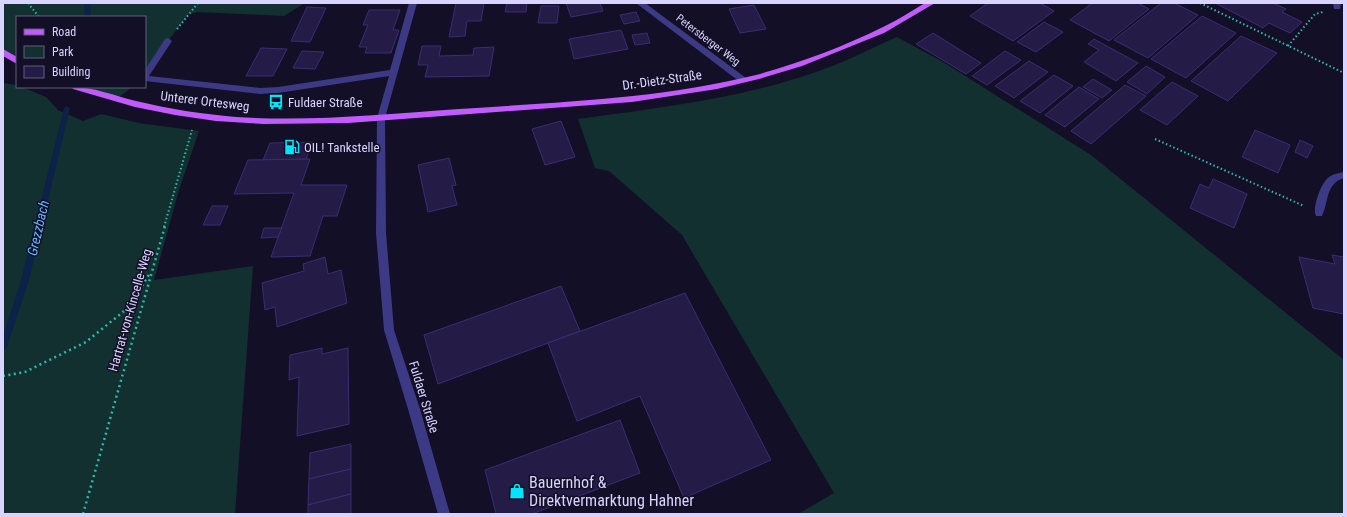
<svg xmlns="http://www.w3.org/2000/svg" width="1347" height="517" font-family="'Roboto Condensed',sans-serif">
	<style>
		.green { fill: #12302f }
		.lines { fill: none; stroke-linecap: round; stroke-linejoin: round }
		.stream { fill: #0c2248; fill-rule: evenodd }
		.building { fill: #241b47; stroke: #3b2d73 }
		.path-far1 { stroke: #2fb8b0; stroke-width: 2; stroke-dasharray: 1.5 2.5; stroke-linecap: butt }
		.path { stroke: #2fb8b0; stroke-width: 2.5; stroke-dasharray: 2 3.5; stroke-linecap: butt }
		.minor { fill: #3d3a85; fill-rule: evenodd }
		.major { fill: #c25bff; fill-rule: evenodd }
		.labels { text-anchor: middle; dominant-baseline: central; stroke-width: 3; stroke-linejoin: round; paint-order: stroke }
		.far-street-label { font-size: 11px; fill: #d9d4ff; stroke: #130f26 }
		.street-label { font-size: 13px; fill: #d9d4ff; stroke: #130f26 }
		.poi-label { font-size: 13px; fill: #d9d4ff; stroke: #130f26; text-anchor: start }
		.water-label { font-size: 14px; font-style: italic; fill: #62b6ff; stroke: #130f26 }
		.near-poi-label { font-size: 16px; fill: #d9d4ff; stroke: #130f26; text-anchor: start }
	</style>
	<rect width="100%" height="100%" fill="#130f26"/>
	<g class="green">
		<path d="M3 3H305L284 16 197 12 189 14 168 41 145 76V17H17V61L3 52Z"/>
		<path d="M897 37 943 62 1091 155 1344 360V514H798L834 493 682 235 609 171 595 168 578 119C657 108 737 99 813 73 842 64 869 49 897 37Z"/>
		<path d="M3 83 17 85V87H22L46 97 58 110 83 121 101 114 139 123 199 131 179 190 154 280 253 266 235 514H3Z"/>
		<path d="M76 87H132L118 98Z"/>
	</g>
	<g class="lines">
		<g class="stream">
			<path d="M84 3H90L91 17H85Z"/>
			<path d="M67 106 70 108 29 280 7 347 6 349 3 350V336L21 280 64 108Z"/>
		</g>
	</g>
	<g class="building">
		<path d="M456 3H484L481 21H467L465 36 449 37Z"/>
		<path d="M507 3H555H527L526 12H505Z"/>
		<path d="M566 3H600L603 11 571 17Z"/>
		<path d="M988 3H1040L1054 11 1013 41 970 16Z"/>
		<path d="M1092 3H1138L1149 9 1109 41 1070 20Z"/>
		<path d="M1161 3H1174L1198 15 1148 58 1114 40Z"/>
		<path d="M1215 3H1273L1286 9 1282 12 1302 22 1290 33 1269 23 1263 28Z"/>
		<path d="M754 5 766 29 740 33 729 9Z"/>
		<path d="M541 6H559L557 23H538Z"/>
		<path d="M307 7 326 8 310 42 291 41Z"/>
		<path d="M369 10H400L393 30H399L391 53H365L367 47H359L368 25H363Z"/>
		<path d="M636 12 640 21 624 24 620 15Z"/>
		<path d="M1202 16 1236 33 1186 78 1151 59Z"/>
		<path d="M1044 22 1063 32 1036 52 1017 42Z"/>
		<path d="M621 30 628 49 574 59 569 39Z"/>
		<path d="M647 33 650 43 635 45 632 35Z"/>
		<path d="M933 33 981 63 966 74 916 44Z"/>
		<path d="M1241 36 1277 53 1228 101 1191 81Z"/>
		<path d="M1094 39 1138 63 1116 81 1084 62 1099 50 1088 44Z"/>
		<path d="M422 46H441L439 56 473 55 474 48 494 47 489 76 425 77 428 65H418Z"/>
		<path d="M261 48 287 49 273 76H246Z"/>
		<path d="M302 51 324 52 315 69 293 68Z"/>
		<path d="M1005 51 1021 60 987 85 972 76Z"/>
		<path d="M1029 61 1048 72 1014 98 995 86Z"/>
		<path d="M1146 66 1165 77 1147 94 1127 82Z"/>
		<path d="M1054 75 1073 86 1040 113 1020 101Z"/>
		<path d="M1093 79 1112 90 1102 98 1083 87Z"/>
		<path d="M1172 82 1198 96 1167 125 1140 110Z"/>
		<path d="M1125 85 1146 96 1091 144 1071 131Z"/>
		<path d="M1079 87 1099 99 1065 127 1045 115Z"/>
		<path d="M561 121 575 157 545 165 532 129Z"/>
		<path d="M1255 130 1290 145 1278 173 1242 157Z"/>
		<path d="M1300 140 1313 146 1307 158 1295 152Z"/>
		<path d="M313 142 306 159 263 160 270 143Z"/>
		<path d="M449 158 456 185 452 186 457 205 428 212 418 165Z"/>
		<path d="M310 159 301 185H347L337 216H323L310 256 271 257 294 193 234 194 248 160Z"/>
		<path d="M1213 179 1247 194 1234 228 1190 208 1200 184 1209 188Z"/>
		<path d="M212 206H228L220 225H203Z"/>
		<path d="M264 228H282L278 237 261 238Z"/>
		<path d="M1332 255 1344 257V314L1313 308 1299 257 1335 264Z"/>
		<path d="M325 257 328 274 341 270 347 303 277 327 275 307 265 310 262 283 304 271 303 264Z"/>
		<path d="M561 286 580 331 438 384 424 335Z"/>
		<path d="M685 293 771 460 684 498 640 396 577 421 548 343Z"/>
		<path d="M322 348V354L348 348 349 424 297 436 299 377 289 380 290 355Z"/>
		<path d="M620 420 640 473 532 514H496L485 470Z"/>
		<path d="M351 444V469L309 479 310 453Z"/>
		<path d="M351 469V494L308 505 309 479Z"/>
		<path d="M351 494V514H308V505Z"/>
	</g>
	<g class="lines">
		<g class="path-far1">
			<path d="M28 3 39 17"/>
			<path d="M1200 3 1344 73"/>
			<path d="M177 29 198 3"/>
			<path d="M1288 46 1315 14 1323 12"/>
			<path d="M1155 139 1304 206"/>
			<path d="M164 227 192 130"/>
		</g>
		<g class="path">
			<path d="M3 376 25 372 86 342 129 307 150 273"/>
			<path d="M83 514 165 226"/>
		</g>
		<g class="minor">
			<path d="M409 3H417L385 118 386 233 394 330 420 409 450 514H438L408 409 384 330 376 233 377 118 389 76 278 93 260 94 145 81V70L165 39 168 38 172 41 149 76 260 88 278 87 390 70Z"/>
			<path d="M636 3H645L746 78 747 80 746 82H740Z"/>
			<path d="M1333 3H1341L1340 9H1334Z"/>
			<path d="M1344 172V178C1325 184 1329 202 1322 216H1316C1312 207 1321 183 1329 177 1333 174 1339 173 1344 172Z"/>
		</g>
		<g class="major">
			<path d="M925 3H935L884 33 802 66 759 79 717 89 632 102 348 123 264 124 216 121 175 115 135 107 73 89 72 87C94 87 115 96 136 101 169 109 202 114 236 117 310 122 385 114 459 109 559 102 659 99 756 75 799 63 843 47 883 27 898 20 911 11 925 3Z"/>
			<path d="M3 49 17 57V64L3 56Z"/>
		</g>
	</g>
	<defs>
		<symbol id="bus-bare" viewBox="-9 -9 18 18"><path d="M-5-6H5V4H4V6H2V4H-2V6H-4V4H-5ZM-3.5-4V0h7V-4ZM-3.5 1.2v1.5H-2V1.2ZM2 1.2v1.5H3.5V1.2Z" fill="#00e5ff" stroke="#130f26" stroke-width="2.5" paint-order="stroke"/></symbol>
		<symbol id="fuel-bare" viewBox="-9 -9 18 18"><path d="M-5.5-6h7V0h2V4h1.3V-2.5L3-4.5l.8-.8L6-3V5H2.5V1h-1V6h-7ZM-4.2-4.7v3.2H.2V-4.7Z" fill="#00e5ff" stroke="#130f26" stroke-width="2.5" paint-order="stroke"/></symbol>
		<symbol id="shop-bare" viewBox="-9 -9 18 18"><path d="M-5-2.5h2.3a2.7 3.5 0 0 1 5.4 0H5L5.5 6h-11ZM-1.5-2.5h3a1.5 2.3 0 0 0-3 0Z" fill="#00e5ff" stroke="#130f26" stroke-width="2.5" paint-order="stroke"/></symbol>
	</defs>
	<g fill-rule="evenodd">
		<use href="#bus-bare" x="265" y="91" width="22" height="22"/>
		<use href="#fuel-bare" x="281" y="136" width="22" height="22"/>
		<use href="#shop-bare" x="506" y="480" width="22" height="22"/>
	</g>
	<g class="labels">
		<g class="far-street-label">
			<text transform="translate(708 40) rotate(37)">Petersberger Weg</text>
		</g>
		<g class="street-label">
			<text transform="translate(662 80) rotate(-8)">Dr.-Dietz-Straße</text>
			<text transform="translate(205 101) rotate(7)">Unterer Ortesweg</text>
			<text transform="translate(130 310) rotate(-74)">Hartrat-von-Kincelle-Weg</text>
			<text transform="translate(424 397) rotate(73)">Fuldaer Straße</text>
		</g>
		<g class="poi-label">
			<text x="288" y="102">Fuldaer Straße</text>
			<text x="304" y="147">OIL! Tankstelle</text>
		</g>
		<g class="water-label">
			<text transform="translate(38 228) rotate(-77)">Grezzbach</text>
		</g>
		<g class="near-poi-label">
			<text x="529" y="482">Bauernhof &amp;<tspan x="529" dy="18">Direktvermarktung Hahner</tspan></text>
		</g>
	</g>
	<rect width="1347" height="517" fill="none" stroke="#d9d4ff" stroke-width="8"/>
	<rect x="16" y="16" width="130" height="72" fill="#130f26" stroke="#625e7d"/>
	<rect x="24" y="29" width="20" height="6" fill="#c25bff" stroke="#625e7d"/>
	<text x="52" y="36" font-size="12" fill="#d9d4ff">Road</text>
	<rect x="24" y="46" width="20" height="12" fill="#12302f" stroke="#625e7d"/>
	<text x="52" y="56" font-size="12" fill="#d9d4ff">Park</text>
	<rect x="24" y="66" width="20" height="12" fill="#241b47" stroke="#625e7d"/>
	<text x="52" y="76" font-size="12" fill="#d9d4ff">Building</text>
</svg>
